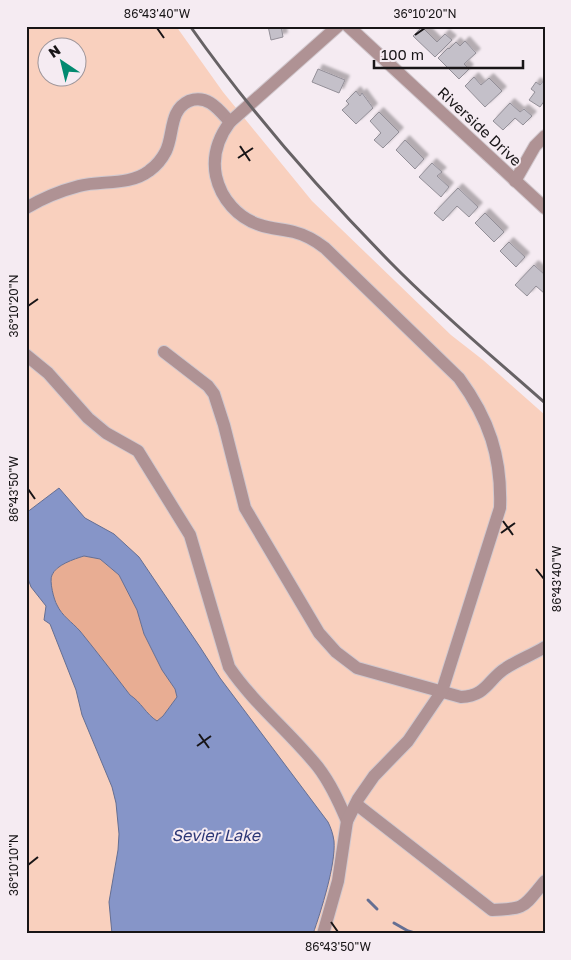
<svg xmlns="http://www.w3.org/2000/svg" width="571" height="960" font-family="'Golos Text',sans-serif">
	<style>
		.green { fill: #f9d0be; fill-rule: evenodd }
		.forest { fill: #e8ad93 }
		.water { fill: #8695c8; stroke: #656f93; fill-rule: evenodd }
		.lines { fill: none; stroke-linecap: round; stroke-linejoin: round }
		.stream { stroke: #656f93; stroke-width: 3 }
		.building { fill: #c4c0c9; stroke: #938f98; filter: url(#shadow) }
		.minor-casing { stroke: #d2c9cf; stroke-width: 14 }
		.minor { stroke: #af9294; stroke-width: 12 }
		.rail { stroke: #676265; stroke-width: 3 }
		.ticks { fill: none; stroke: #181517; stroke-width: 2 }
		.labels { text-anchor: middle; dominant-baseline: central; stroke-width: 4; stroke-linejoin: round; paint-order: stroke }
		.street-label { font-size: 15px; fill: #181517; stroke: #f5ebf2 }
		.water-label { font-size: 16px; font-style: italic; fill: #2c3776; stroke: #f5ebf2 }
		.neatline { fill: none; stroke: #181517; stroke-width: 2 }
		.ticks-label { font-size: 12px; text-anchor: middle; fill: #181517 }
	</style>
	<defs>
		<filter id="shadow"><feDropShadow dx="4.5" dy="-4.5" stdDeviation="1" flood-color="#0004"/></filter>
	</defs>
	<rect width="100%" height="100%" fill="#f5ebf2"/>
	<path class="green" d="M26 26H176L223 92 312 201 451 335 483 360 545 415V934H26ZM48 48H78V78H48Z"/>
	<path class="forest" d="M84 556 100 559 119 575 137 610 144 634 162 670 175 689 177 697 163 716 157 721C147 714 141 702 130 695 114 674 97 652 80 631 72 622 62 616 57 605 54 600 49 581 52 575 56 565 74 559 84 556Z"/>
	<path class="water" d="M59 488 85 518 114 534 139 557 200 647 220 678 328 822C331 828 333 834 334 841 336 864 321 911 313 934H112L109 902 118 850 119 834 116 803 112 787 82 715 76 690 50 624 44 620 46 606 31 587 26 573V513ZM84 556 100 559 119 575 137 610 144 634 162 670 175 689 177 697 163 716 157 721C146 714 141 702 130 695 114 674 97 652 80 631 72 622 62 616 57 605 54 600 49 581 52 575 56 565 74 559 84 556Z"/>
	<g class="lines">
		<g class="stream">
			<path d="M368 900 377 909"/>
			<path d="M394 923 408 931 418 934"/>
		</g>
	</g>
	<g class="building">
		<path d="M268 26H281L283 37 271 40Z"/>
		<path d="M422 27 437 42 445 34 452 40 435 57 413 36Z"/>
		<path d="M465 41 476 53 464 64 469 69 459 79 438 58 448 48 449 49 456 42 460 46Z"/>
		<path d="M318 69 345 80 339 93 312 82Z"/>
		<path d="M474 77 481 85 489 78 502 91 485 107 465 86Z"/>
		<path d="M545 79V100L540 107 529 100 535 92 531 89 536 82 540 85Z"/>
		<path d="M356 91 360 96 362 93 373 108 356 124 342 110 349 104 346 101Z"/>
		<path d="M510 103 520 112 524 109 532 116 523 125 515 118 503 130 493 121Z"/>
		<path d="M379 112 399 132 383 148 374 140 381 133 370 121Z"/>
		<path d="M405 140 424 159 415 169 396 150Z"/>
		<path d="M432 163 442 172 437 176 449 187 441 197 419 177Z"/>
		<path d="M458 188 478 207 469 217 457 206 443 221 434 213Z"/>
		<path d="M485 213 504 232 494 242 475 223Z"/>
		<path d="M509 242 525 257 516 267 500 251Z"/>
		<path d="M534 265 545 275V294L536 286 527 296 515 285Z"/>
	</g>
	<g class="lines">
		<defs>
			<g id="minor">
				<path d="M348 26 545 208"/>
				<path d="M515 181 535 146 545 136"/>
				<path d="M26 208C43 198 60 191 79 186 102 180 129 186 149 171 156 166 162 159 166 151 174 134 169 110 189 101 208 94 219 110 230 122"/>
				<path d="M164 352 208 386 214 394 224 425 245 508 319 633 336 652 357 668 461 697C487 696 488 679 506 668 518 660 532 655 545 647"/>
				<path d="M26 355 48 373 88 418 106 433 138 451 190 535 229 667C254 704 290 732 318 767 331 784 339 802 347 821"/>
				<path d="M356 804 492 910C527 909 523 907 545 881"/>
				<path d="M323 934 338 881 347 821 358 799 374 776 408 741 442 691 500 508C502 457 489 419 459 378L325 248C316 241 306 235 294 232 283 229 271 229 260 225 238 218 221 199 216 176 212 156 218 138 230 122L338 26"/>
			</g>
		</defs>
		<use href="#minor" class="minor-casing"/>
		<use href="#minor" class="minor"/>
		<path class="rail" d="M190 26C250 111 318 189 391 263 439 312 493 357 545 403"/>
	</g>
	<path class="ticks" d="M157 28 164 38M415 35 425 28M240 146 250 161M238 158 253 148M28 306 38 299M28 489 35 499M503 521 513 535M501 533 515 523M536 569 544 579M199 734 209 748M197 746 211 736M28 865 38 857M331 922 338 932"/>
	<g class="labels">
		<g class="street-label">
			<text transform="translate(480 126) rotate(43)">Riverside Drive</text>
		</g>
		<g class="water-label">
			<text x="216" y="835">Sevier Lake</text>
		</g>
	</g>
	<rect width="571" height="960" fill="none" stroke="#f5ebf2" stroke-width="55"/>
	<g transform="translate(62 62) rotate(325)"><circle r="24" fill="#f5ebf2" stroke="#9d959a"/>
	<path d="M0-4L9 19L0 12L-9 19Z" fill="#028a70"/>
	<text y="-8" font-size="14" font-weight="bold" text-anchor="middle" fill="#181517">N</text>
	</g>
	<path d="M374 60v8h149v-8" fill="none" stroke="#181517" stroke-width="2.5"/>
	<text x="381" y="60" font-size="15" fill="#181517" stroke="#f5ebf2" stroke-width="4" paint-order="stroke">100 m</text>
	<rect x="28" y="28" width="516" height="904" class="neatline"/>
	<g class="ticks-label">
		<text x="157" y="18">86°43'40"W</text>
		<text x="425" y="18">36°10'20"N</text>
		<text transform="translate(14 306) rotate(-90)" y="4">36°10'20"N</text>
		<text transform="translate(14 489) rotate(-90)" y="4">86°43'50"W</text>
		<text transform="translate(557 579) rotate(-90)" y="4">86°43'40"W</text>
		<text transform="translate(14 865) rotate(-90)" y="4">36°10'10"N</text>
		<text x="338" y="951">86°43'50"W</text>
	</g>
</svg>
